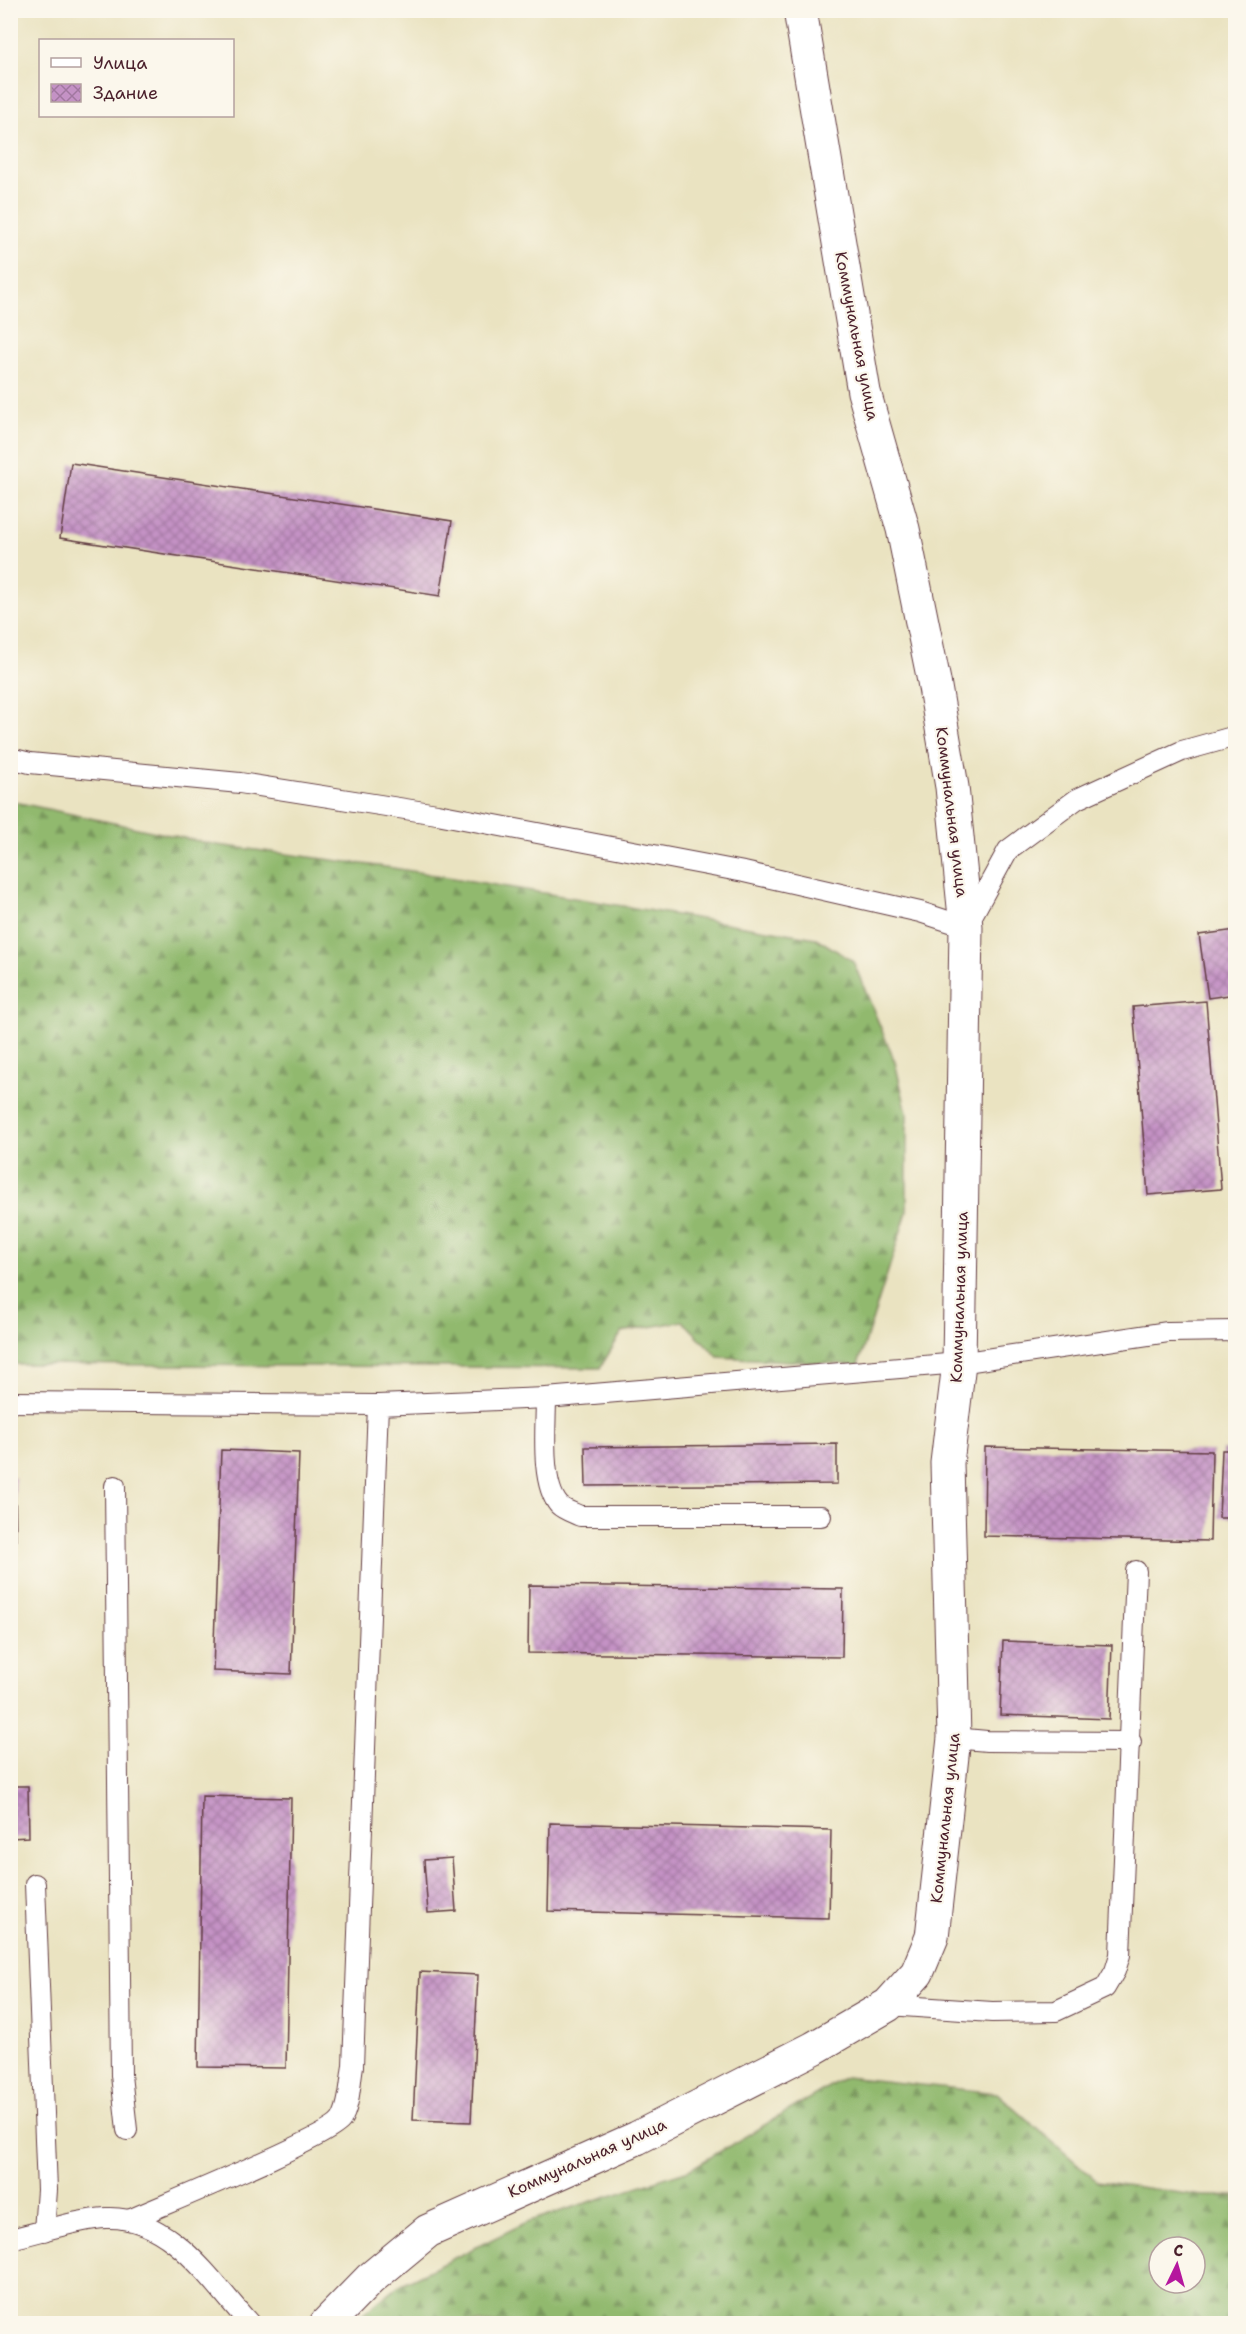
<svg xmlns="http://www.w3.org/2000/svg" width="1246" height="2334" font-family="'Shantell Sans',sans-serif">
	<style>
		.forest { fill: url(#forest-firs); stroke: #6e6c4c; stroke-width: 1.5; fill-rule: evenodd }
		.building { fill: url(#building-cross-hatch) }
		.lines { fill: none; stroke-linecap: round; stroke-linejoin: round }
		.service-casing { stroke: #623c42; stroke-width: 22 }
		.minor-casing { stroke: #623c42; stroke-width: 35 }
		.service { stroke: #fff; stroke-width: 20 }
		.minor { stroke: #fff; stroke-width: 33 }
		.labels { text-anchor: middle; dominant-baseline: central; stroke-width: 4.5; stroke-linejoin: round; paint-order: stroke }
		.street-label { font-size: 16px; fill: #4a1f2b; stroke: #fbf7ec }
	</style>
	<defs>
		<pattern id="forest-firs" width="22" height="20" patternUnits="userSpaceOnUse" patternTransform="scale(1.5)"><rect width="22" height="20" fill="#91b96e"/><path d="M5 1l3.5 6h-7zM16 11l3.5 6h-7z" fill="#78965b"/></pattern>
		<pattern id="building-cross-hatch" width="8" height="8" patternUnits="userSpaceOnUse" patternTransform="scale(1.5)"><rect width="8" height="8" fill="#c492c5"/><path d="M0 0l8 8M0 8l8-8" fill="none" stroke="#a177a0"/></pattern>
	</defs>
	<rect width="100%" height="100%" fill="#fbf7ec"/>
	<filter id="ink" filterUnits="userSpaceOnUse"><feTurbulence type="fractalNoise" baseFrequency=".0167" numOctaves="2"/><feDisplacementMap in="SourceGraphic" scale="12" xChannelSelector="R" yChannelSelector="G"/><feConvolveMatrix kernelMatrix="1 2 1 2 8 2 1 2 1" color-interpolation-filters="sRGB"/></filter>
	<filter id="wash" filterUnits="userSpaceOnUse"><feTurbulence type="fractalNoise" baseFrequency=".008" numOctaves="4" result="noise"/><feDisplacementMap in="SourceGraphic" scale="24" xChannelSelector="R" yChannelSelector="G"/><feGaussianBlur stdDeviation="1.35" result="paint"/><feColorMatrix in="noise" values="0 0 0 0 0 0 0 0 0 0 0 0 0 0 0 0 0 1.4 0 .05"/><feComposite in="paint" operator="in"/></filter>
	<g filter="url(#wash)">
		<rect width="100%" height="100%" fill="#eae3c1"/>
		<g class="forest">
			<path d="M10 801 217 845 393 868 816 938 853 961 895 1062 907 1113V1212L858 1365 718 1357 683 1321 622 1332 600 1368 11 1364Z"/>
			<path d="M845 2077 997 2093 1097 2181 1202 2196H1235V2323H352L398 2286 527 2222 689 2170ZM1159 2247H1195V2283H1159Z"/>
		</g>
		<g id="blocks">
			<g class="building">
				<path d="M71 463 452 521 440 596 60 538Z"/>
				<path d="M1236 930V994L1208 998 1199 935Z"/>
				<path d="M1206 1001 1221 1189 1148 1195 1133 1007Z"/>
				<path d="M837 1444V1484L586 1486 585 1447Z"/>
				<path d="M985 1447 1212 1451 1210 1541 984 1536Z"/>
				<path d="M221 1450 299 1453 291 1674 213 1671Z"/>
				<path d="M1222 1450H1236V1518H1219Z"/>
				<path d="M10 1477H15L16 1551H10Z"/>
				<path d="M529 1585 843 1589 842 1657 528 1653Z"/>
				<path d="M1003 1641 1112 1645 1109 1719 1000 1715Z"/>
				<path d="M10 1786H28L29 1837 10 1838Z"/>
				<path d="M202 1796 291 1798 286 2068 198 2067Z"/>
				<path d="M550 1823 831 1830 829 1918 548 1911Z"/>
				<path d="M452 1858 456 1911 428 1913 424 1860Z"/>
				<path d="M420 1972 478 1975 471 2122 413 2120Z"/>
			</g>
		</g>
	</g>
	<g filter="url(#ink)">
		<use href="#blocks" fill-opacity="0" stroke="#623c42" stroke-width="1.5"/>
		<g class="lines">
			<defs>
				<g id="service">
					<path d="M10 758 30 763 240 783 437 814 744 872 920 912 966 927 1008 850 1077 799 1182 751 1236 736"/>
					<path d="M546 1398C546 1426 540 1483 559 1505 564 1510 574 1513 580 1516H821"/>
					<path d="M10 1402 378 1405"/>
					<path d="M115 1486 121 2075 127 2130"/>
					<path d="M954 1738 987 1741 1131 1742"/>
					<path d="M35 1884 47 2190 44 2231"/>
					<path d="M888 2005 992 2012 1056 2011 1105 1988 1115 1971 1120 1955 1136 1571"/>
					<path d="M129 2220C160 2206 329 2138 341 2120 350 2106 350 2082 353 2066L378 1405 546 1398 959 1363 1168 1332 1236 1331"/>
					<path d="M10 2239C38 2233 79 2219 106 2218 170 2215 211 2281 250 2324"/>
				</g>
				<path id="minor" d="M326 2324 370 2279 428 2231 637 2138 814 2048 888 2005 917 1973 932 1937 954 1738 947 1463 959 1363 966 927 952 787 934 681 903 529 864 392 800 10"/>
			</defs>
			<use href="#service" class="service-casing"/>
			<use href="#minor" class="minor-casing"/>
			<use href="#service" class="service"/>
			<use href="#minor" class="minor"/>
		</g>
	</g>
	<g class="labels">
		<g class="street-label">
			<text transform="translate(857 336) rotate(79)">Коммунальная улица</text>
			<text transform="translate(952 812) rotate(83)">Коммунальная улица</text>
			<text transform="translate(959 1297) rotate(-88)">Коммунальная улица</text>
			<text transform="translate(945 1818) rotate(-84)">Коммунальная улица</text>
			<text transform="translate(587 2158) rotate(-24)">Коммунальная улица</text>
		</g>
	</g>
	<rect width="1246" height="2334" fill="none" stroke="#fbf7ec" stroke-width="36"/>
	<rect x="39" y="39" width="195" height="78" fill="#fbf7ec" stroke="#b4a19f" stroke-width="1.5"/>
	<rect x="51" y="58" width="30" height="9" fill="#ffffff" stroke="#b4a19f" stroke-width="1.5"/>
	<text x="93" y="69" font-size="18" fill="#4a1f2b">Улица</text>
	<rect x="51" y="84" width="30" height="18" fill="url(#building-cross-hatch)" stroke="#b4a19f" stroke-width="1.5"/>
	<text x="93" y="99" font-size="18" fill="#4a1f2b">Здание</text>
	<g transform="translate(1177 2265) rotate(5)"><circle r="28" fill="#fbf7ec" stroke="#b4a19f" stroke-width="1.5"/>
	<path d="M0-4.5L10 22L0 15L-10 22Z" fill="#b5179e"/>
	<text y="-9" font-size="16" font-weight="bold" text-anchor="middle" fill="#4a1f2b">С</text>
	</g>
</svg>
